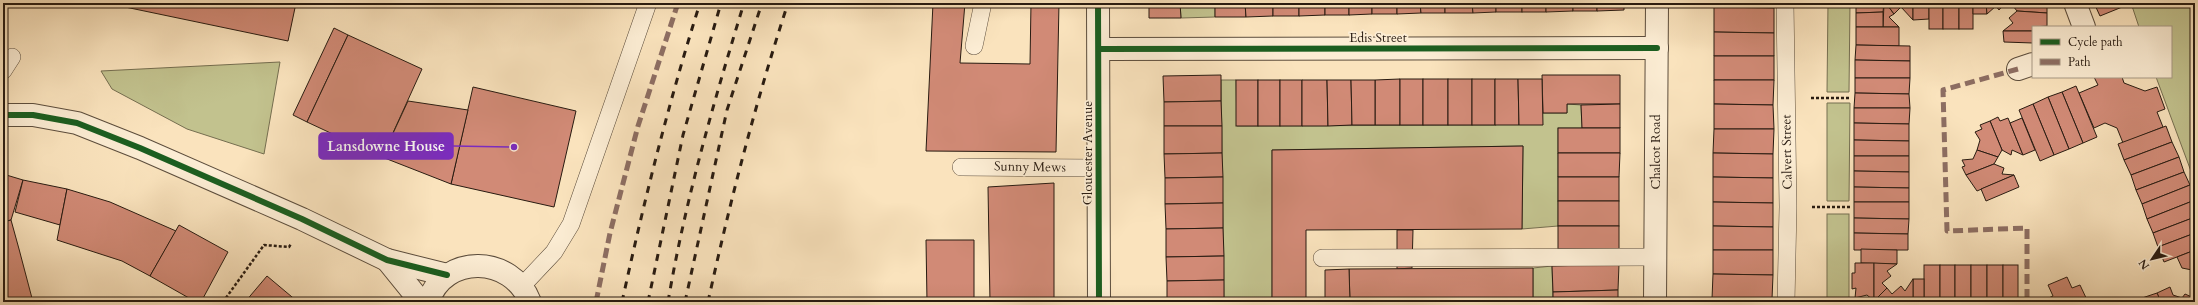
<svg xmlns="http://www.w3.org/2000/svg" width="2198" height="305" font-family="Cardo,serif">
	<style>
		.green { fill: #c2c28e; stroke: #756e50 }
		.building { fill: #d18a76; stroke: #281b11 }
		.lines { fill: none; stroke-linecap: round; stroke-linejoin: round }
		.service-casing { stroke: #5c4d3c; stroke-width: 18 }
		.minor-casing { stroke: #5c4d3c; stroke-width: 24 }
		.path { stroke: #281b11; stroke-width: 2.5; stroke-dasharray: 3 2; stroke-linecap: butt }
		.service { stroke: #fcedd4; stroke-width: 17 }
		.minor { stroke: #fcedd4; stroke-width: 22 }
		.rail { stroke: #281b11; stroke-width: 3; stroke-dasharray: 7 7; stroke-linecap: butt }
		.quiet { stroke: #8d6e63; stroke-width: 5; stroke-dasharray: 10 5; stroke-linecap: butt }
		.cycleway-casing { stroke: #fcedd4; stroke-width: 8 }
		.cycleway { stroke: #1b5e20; stroke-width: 6 }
		.labels { text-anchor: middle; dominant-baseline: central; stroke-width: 3.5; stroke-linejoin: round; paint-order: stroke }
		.street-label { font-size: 13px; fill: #281b11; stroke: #fcedd4 }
		.leader { fill: none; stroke: #7b2cbf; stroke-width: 1.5 }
		.callout-dot { fill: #7b2cbf; stroke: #fcedd4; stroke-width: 1.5 }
		.callout { fill: #7b2cbf; stroke: #7b2cbf; stroke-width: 1.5 }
		.callout-label { font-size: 14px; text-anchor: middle; font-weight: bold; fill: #fff }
	</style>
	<rect width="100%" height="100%" fill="#fae3bd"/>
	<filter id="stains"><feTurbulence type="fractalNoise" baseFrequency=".005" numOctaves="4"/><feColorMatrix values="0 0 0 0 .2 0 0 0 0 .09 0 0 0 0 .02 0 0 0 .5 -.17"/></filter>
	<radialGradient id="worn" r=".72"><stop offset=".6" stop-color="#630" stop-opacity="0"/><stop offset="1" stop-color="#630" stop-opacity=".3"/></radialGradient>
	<g class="green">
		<path d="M1180 3H1215V17L1181 18Z"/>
		<path d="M1828 3H1850L1849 92H1827Z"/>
		<path d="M2131 3H2195V182L2156 77H2171V27H2139Z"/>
		<path d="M280 62 264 154 187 129 112 89 101 71Z"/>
		<path d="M1221 80H1236L1237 126 1495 125 1543 113H1567V104L1581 105 1582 128H1558V226L1522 229 1523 146 1272 150V302H1224Z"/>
		<path d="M1827 103H1850L1849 201H1827Z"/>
		<rect x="1827" y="214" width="22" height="88"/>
		<path d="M1552 266 1553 302H1533V268Z"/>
	</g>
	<g class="building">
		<path d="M106 3H296L288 41Z"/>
		<path d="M933 3H965L960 63 1030 64 1031 3H1059L1056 152 926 151Z"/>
		<path d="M1149 3H1180L1181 18H1149Z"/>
		<path d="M1215 3H1245L1246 17H1215Z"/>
		<path d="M1245 3H1273V16L1246 17Z"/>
		<rect x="1273" y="3" width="26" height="13"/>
		<path d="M1299 3H1325V15L1299 16Z"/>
		<rect x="1325" y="3" width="24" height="12"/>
		<path d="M1349 3H1372V14L1349 15Z"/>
		<rect x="1372" y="3" width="25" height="11"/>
		<path d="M1397 3H1420L1421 13 1397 14Z"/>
		<path d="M1420 3H1445V13H1421Z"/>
		<path d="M1445 3H1472L1473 13H1445Z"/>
		<path d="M1472 3H1496V12L1473 13Z"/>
		<rect x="1496" y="3" width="26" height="9"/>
		<rect x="1522" y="3" width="24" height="9"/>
		<path d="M1546 3H1573V11L1546 12Z"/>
		<rect x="1573" y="3" width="24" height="8"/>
		<path d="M1597 3H1624V10L1597 11Z"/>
		<path d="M1714 3H1774V8L1714 7Z"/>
		<path d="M1856 3H1884L1883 12 1856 13Z"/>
		<path d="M1884 3H1886L1894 14 1889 17 1899 27H1883Z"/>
		<path d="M1886 3H1913V20L1901 7 1894 14Z"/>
		<path d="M1913 3H1929V19L1913 20Z"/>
		<rect x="1929" y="3" width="14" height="26"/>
		<rect x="1943" y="3" width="16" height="26"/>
		<rect x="1959" y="3" width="14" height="26"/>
		<path d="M1973 3H1986L1987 14H1973Z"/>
		<path d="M1986 3H2005L1999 10 1996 6 1987 14Z"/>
		<path d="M2016 3H2044V5H2047V13L2017 11 2013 6Z"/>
		<path d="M2094 3H2132L2100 16Z"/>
		<path d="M1714 7 1774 8V33L1714 32Z"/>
		<path d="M2017 11 2047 13V26L2033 27V31H2003L2013 23 2009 18Z"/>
		<path d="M1883 12V27H1856V13Z"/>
		<path d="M1856 27H1899V46L1856 45Z"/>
		<path d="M334 28 348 35 307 122 293 115Z"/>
		<path d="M2003 31H2033V43L2004 42Z"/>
		<path d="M1714 32 1774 33V56H1714Z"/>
		<path d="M348 35 422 69 382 157 307 122Z"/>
		<path d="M1856 45 1910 46V61L1855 60Z"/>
		<rect x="1714" y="56" width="60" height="24"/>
		<path d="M1855 60 1910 61V78H1855Z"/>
		<path d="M1221 75V101L1164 102 1163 76Z"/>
		<path d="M1542 75H1620V104H1567V113H1543Z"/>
		<path d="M2094 77H2122L2124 83 2145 91 2157 87 2165 109 2157 112 2163 127 2123 143 2117 128 2105 123 2094 128 2079 93 2098 85Z"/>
		<path d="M1855 78H1910L1909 94 1855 93Z"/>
		<path d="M1400 79V125H1375V80Z"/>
		<rect x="1400" y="79" width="23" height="46"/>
		<rect x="1423" y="79" width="25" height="46"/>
		<rect x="1448" y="79" width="24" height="46"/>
		<rect x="1472" y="79" width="23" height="46"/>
		<path d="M1495 79H1518L1519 125H1495Z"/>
		<path d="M1518 79H1542L1543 125H1519Z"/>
		<rect x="1236" y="80" width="22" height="46"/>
		<rect x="1258" y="80" width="22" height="46"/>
		<rect x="1280" y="80" width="22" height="46"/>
		<path d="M1302 80H1327L1328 126H1302Z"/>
		<path d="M1327 80H1351L1352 125 1328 126Z"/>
		<path d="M1351 80H1375V125H1352Z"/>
		<path d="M1714 80H1774L1773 105 1714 104Z"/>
		<path d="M2076 86 2097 137 2083 143 2062 92Z"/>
		<path d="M473 87 576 111 554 207 451 184Z"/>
		<path d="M2062 92 2083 143 2069 149 2048 97Z"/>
		<path d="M1855 93 1909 94 1910 108H1854Z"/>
		<path d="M2048 97 2069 149 2054 155 2033 104Z"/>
		<path d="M408 101 468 110 451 184 382 157Z"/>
		<path d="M1221 101 1222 126H1164V102Z"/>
		<path d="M1620 104V128H1582L1581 105Z"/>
		<path d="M1714 104 1773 105 1774 129H1714Z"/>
		<path d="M2033 104 2054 155 2040 161 2019 110Z"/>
		<path d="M1854 108H1910L1909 124 1854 123Z"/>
		<path d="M1998 117 2000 121 2008 118 2023 155 2012 150 2011 155 2002 150 1990 121Z"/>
		<path d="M2022 118 2035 150 2023 155 2010 123Z"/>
		<path d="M1990 121 2002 150 1998 157 1977 150 1980 140 1975 132 1982 129 1980 125Z"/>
		<path d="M1854 123 1909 124V141L1854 140Z"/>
		<path d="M1164 126H1222V153L1164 154Z"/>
		<path d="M2166 126 2172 142 2124 160 2118 144Z"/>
		<rect x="1558" y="128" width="62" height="25"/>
		<path d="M1714 129H1774L1773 154 1713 153Z"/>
		<path d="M1854 140 1909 141V156H1854Z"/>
		<path d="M2172 142 2179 157 2131 175 2124 160Z"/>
		<path d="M1523 146 1522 229 1306 230V302H1272V150Z"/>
		<path d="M1977 150 1998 157 1994 164 1966 175 1962 167 1965 166 1962 160 1973 159Z"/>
		<path d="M1222 153 1223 177 1165 178 1164 154Z"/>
		<path d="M1558 153H1620L1619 177H1558Z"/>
		<path d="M1713 153 1773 154V178L1713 177Z"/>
		<path d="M1854 156H1909V172L1854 171Z"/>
		<path d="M2179 157 2184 172 2136 190 2131 175Z"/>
		<path d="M1994 164 2004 168 2002 174 2014 175 1977 191 1966 175Z"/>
		<path d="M1854 171 1909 172V188L1854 187Z"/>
		<path d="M2184 172 2190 185 2142 204 2136 190Z"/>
		<path d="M3 174 23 180 11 220 3 222Z"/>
		<path d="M2014 175 2019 187 1986 201 1981 189Z"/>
		<path d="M1223 177V203L1165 204V178Z"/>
		<rect x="1558" y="177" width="61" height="24"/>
		<path d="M1713 177 1773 178V203L1713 202Z"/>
		<path d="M23 180 67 189 60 225 15 212Z"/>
		<path d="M1054 183V302H990L988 187Z"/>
		<path d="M2190 185 2195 200 2147 219 2142 204Z"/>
		<path d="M1854 187 1909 188V202H1854Z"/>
		<path d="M67 189 110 202 176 231 150 276 122 261 57 240Z"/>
		<path d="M2195 200V217L2153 233 2147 219Z"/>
		<rect x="1558" y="201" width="61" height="25"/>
		<path d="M1713 202 1773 203V227L1713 226Z"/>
		<path d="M1854 202H1909V219L1854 218Z"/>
		<path d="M1223 203V228L1166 229 1165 204Z"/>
		<path d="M2195 217V233L2158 247 2153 233Z"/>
		<path d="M1854 218 1909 219 1908 234 1854 233Z"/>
		<path d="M11 220 19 249 33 302H3V222Z"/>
		<path d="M179 225 228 252 201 302H196L150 276Z"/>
		<rect x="1558" y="226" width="61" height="23"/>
		<path d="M1713 226 1773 227V250H1713Z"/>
		<path d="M1223 228 1224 256 1166 257V229Z"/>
		<path d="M1397 230H1413L1412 268 1397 269Z"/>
		<path d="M1854 233 1908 234V250H1854Z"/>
		<path d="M2195 233V250L2164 262 2158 247Z"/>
		<path d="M926 240H974V302H927Z"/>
		<path d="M1861 249 1897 250V264L1861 263Z"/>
		<path d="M1713 250H1773V275L1713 274Z"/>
		<path d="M2195 250V280L2191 279 2192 270 2182 268 2177 257Z"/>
		<path d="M1224 256V280L1167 281 1166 257Z"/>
		<path d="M1855 263H1874V301L1867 295 1855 298 1856 288 1852 289V273H1855Z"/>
		<path d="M1874 263 1897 264 1887 271 1891 276 1882 283 1887 288 1874 301Z"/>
		<path d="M1619 264 1618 290 1553 292 1552 266Z"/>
		<rect x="1924" y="265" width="16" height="37"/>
		<rect x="1940" y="265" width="15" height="37"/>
		<rect x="1955" y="265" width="16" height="37"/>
		<rect x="1971" y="265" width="16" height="37"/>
		<rect x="1987" y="265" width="16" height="37"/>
		<rect x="2003" y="265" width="15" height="37"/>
		<path d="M1533 268V302H1350L1349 269Z"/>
		<path d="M1349 269 1350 302H1325V270Z"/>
		<path d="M1713 274 1773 275 1772 299H1712Z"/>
		<path d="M267 276 298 302H245Z"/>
		<path d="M2067 277 2072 288 2080 285 2088 302H2040L2053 296 2048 285Z"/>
		<rect x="1913" y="279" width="11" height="23"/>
		<path d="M1913 279V302L1874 301 1887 288 1892 294 1901 286 1905 291Z"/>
		<path d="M1224 280V302H1167V281Z"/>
		<path d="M2170 287 2173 295 2182 298 2185 294 2194 298 2195 295V302H2161L2157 293Z"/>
		<path d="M1618 290V302H1553V292Z"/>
		<path d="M2157 293 2161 302H2147L2145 297Z"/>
		<path d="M2145 297 2147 302H2133Z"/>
		<rect x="1712" y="299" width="60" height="3"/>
		<path d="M1874 301 1913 302H1875Z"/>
	</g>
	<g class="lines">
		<defs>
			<g id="service">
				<path d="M1785 3 1788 207 1786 302"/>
				<path d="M974 46 983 3"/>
				<path d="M3 71 12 57"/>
				<path d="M961 167 1099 168"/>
				<path d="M1322 258 1655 257"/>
				<path d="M521 287 554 252 571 224 648 3"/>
			</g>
			<g id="minor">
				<path d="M1098 3 1099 302"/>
				<path d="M2075 3 2084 27"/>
				<path d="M1099 49 1657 48"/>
				<path d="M2018 69 2033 64"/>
				<path d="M3 115H33L77 123 140 148 302 219 387 260 447 275"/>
				<path d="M387 260 421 302"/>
				<path d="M428 302C444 253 512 255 530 302"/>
				<path d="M1655 302 1657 3"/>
			</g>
		</defs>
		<use href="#service" class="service-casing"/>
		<use href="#minor" class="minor-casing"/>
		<g class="path">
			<path d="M1811 98H1849"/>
			<path d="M1812 207H1850"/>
			<path d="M223 302 264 245 289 247 291 244"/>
		</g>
		<use href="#service" class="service"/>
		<use href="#minor" class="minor"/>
		<g class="rail">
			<path d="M622 302C644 201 669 101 700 3"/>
			<path d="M648 302 683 135 721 3"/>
			<path d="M668 302C685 201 714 101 744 3"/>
			<path d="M685 302 727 110 762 3"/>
			<path d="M708 302C730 201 756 101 788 3"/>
		</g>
		<g class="quiet">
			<path d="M2018 69 1943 90 1947 231 2027 228V302"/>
			<path d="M596 302 610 233 638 126 678 3"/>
		</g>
		<defs>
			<g id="cycleway">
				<path d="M1098 3 1099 302"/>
				<path d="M1099 49 1657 48"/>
				<path d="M3 115H33L77 123 140 148 302 219 387 260 447 275"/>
			</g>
		</defs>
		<use href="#cycleway" class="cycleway-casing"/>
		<use href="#cycleway" class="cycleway"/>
	</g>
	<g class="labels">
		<g class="street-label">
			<text x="1378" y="38">Edis Street</text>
			<text transform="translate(1656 152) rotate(-90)">Chalcot Road</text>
			<text transform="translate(1787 152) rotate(-91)">Calvert Street</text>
			<text transform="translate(1088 153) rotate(-90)">Gloucester Avenue</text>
			<text transform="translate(1030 167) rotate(1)">Sunny Mews</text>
		</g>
	</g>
	<path class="leader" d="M514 147L453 146"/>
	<circle class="callout-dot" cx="514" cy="147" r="4"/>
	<rect class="callout" x="319" y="133" width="134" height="26" rx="4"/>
	<g class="callout-label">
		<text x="386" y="151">Lansdowne House</text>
	</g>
	<rect width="2198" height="305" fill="none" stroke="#fae3bd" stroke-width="16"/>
	<rect x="4" y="4" width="2190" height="297" fill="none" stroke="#281b11" stroke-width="2"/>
	<rect x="8" y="8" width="2182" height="289" fill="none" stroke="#281b11"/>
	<rect x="2032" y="26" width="140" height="52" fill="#fcedd4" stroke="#a79986"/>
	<rect x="2040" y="39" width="20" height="6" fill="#1b5e20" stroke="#a79986"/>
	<text x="2068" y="46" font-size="12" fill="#281b11">Cycle path</text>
	<rect x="2040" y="59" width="20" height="6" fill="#8d6e63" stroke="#a79986"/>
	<text x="2068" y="66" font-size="12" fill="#281b11">Path</text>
	<g transform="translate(2152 259) rotate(235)" stroke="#fcedd4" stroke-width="3" paint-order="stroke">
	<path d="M0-3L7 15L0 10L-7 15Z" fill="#281b11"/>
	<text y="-6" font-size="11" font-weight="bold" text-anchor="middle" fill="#281b11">N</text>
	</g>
	<rect width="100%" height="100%" filter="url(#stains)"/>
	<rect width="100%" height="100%" fill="url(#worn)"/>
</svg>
